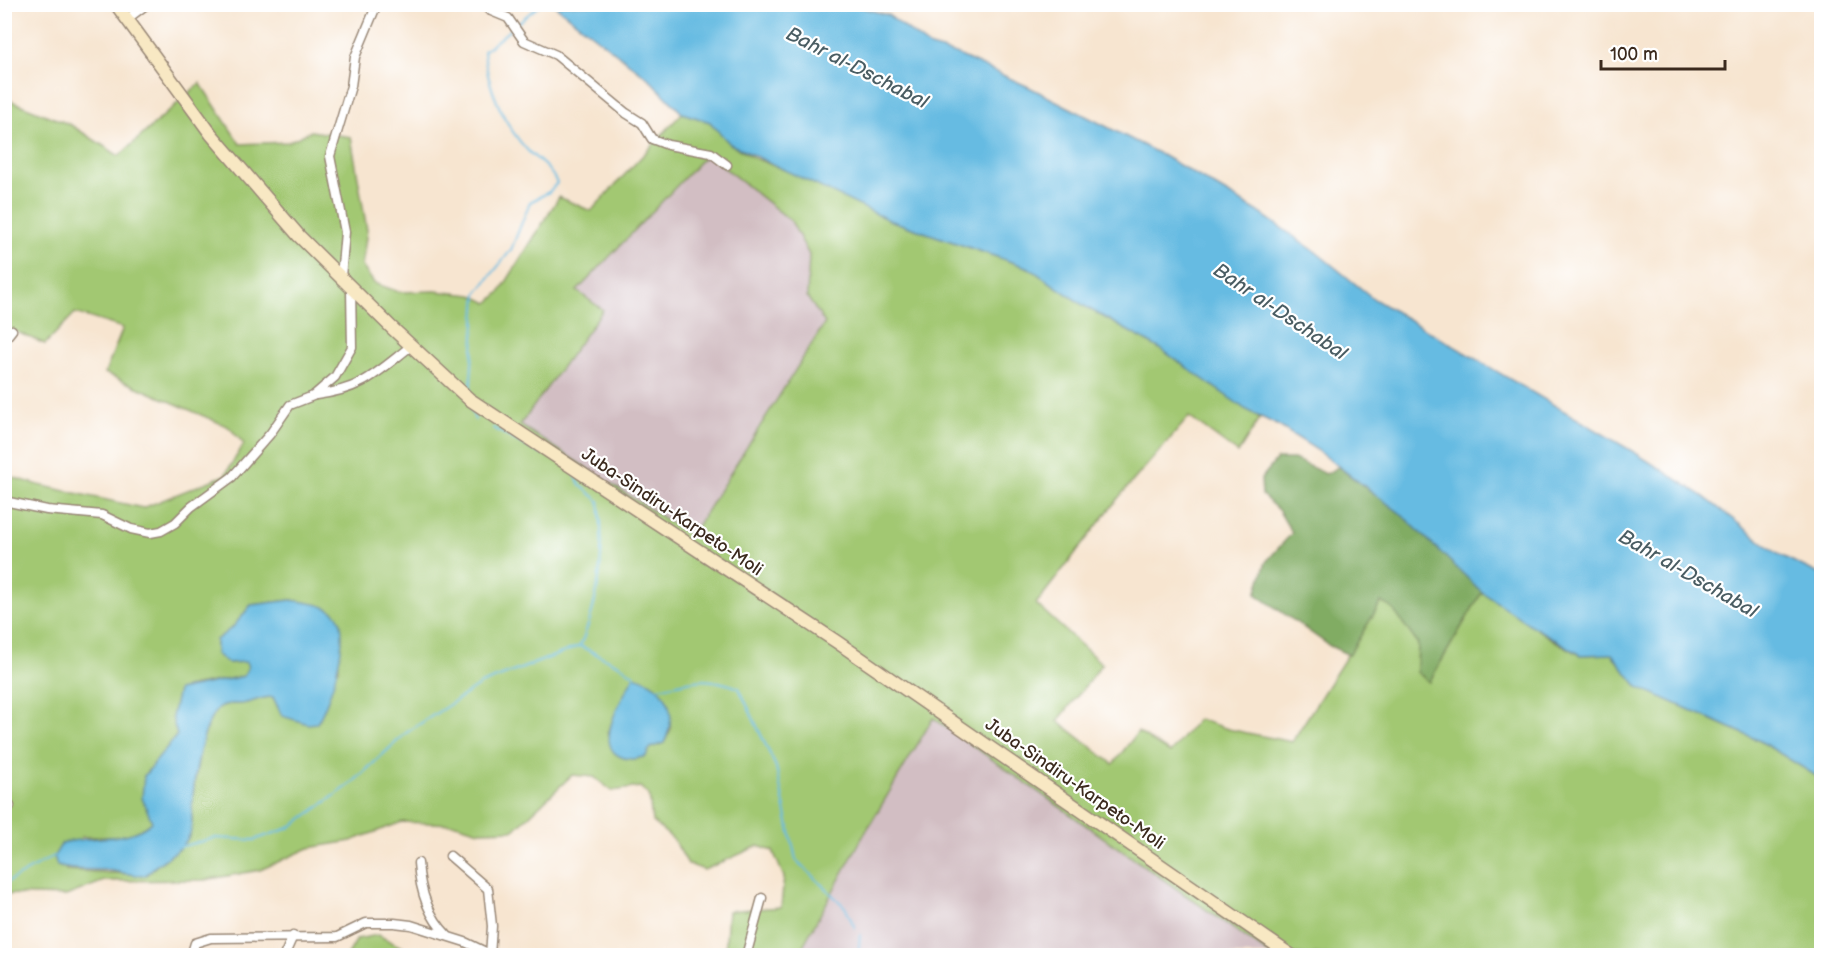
<svg xmlns="http://www.w3.org/2000/svg" width="1826" height="960" font-family="'Balsamiq Sans',sans-serif">
	<style>
		.industrial { fill: #d2bec3 }
		.green { fill: #a2c872; stroke: #6e7948; stroke-width: 1.5; fill-rule: evenodd }
		.forest { fill: #81ac64; stroke: #5e6b41; stroke-width: 1.5 }
		.water { fill: #66bbe2; stroke: #507280; stroke-width: 1.5 }
		.lines { fill: none; stroke-linecap: round; stroke-linejoin: round }
		.stream { stroke: #66bbe2; stroke-width: 2 }
		.minor-casing { stroke: #987; stroke-width: 11 }
		.secondary-casing { stroke: #987; stroke-width: 15 }
		.minor { stroke: #fff; stroke-width: 8 }
		.secondary { stroke: #f8e8c3; stroke-width: 12 }
		.labels { text-anchor: middle; dominant-baseline: central; stroke-width: 4.5; stroke-linejoin: round; paint-order: stroke }
		.street-label { font-size: 18px; fill: #3b2a1e; stroke: #fff }
		.water-label { font-size: 20px; font-style: italic; fill: #4a5d63; stroke: #fff }
	</style>
	<rect width="100%" height="100%" fill="#fff"/>
	<filter id="ink" filterUnits="userSpaceOnUse"><feTurbulence type="fractalNoise" baseFrequency=".0167" numOctaves="2"/><feDisplacementMap in="SourceGraphic" scale="12" xChannelSelector="R" yChannelSelector="G"/><feConvolveMatrix kernelMatrix="1 2 1 2 8 2 1 2 1" color-interpolation-filters="sRGB"/></filter>
	<filter id="wash" filterUnits="userSpaceOnUse"><feTurbulence type="fractalNoise" baseFrequency=".008" numOctaves="4" result="noise"/><feDisplacementMap in="SourceGraphic" scale="24" xChannelSelector="R" yChannelSelector="G"/><feGaussianBlur stdDeviation="1.35" result="paint"/><feColorMatrix in="noise" values="0 0 0 0 0 0 0 0 0 0 0 0 0 0 0 0 0 1.4 0 .05"/><feComposite in="paint" operator="in"/></filter>
	<g filter="url(#wash)">
		<rect width="100%" height="100%" fill="#f7e5d0"/>
		<g class="industrial">
			<path d="M708 154 791 221 809 255 807 297 825 322 691 536 520 425 603 310 577 291Z"/>
			<path d="M933 718 1060 806 1271 955 798 956 862 838Z"/>
		</g>
		<g class="green">
			<path d="M200 83 240 144 288 142 311 131 351 137 367 230 362 266 374 283 399 292 435 291 472 295 488 303 500 292 559 197 591 211 682 113 710 122 730 144 754 158 795 174 889 220 1029 268 1086 307 1162 350 1260 418 1238 453 1189 417 1119 497 1036 604 1102 664 1058 721 1113 764 1138 732 1170 753 1198 719 1228 729 1292 742 1381 602 1393 608 1418 644 1417 672 1429 682 1482 592 1553 640 1581 655 1612 654 1638 687 1760 741 1821 779V955H1271L933 718 862 838 798 955H725L728 911 781 907 784 877 773 851 758 846 704 870 688 864 674 840 652 821 649 795 640 787 612 791 594 777 572 775 514 830 479 831 456 824 402 822 351 841 309 848 260 870 205 880 104 881 66 896 5 894V475L39 485 143 508 225 475 244 444 229 427 105 373 123 328 75 313 45 344 5 327 4 98 71 125 119 156ZM707 154 791 221 809 255 807 297 825 323 691 536 520 425 603 310 577 291ZM291 600C358 613 335 615 339 669L282 716 273 697C262 697 256 700 246 703 237 706 228 701 220 707 201 721 194 785 192 807 191 815 193 823 191 830 186 851 159 860 146 875L66 870 81 837C107 837 132 840 152 822L148 811 144 776 177 735 172 717 186 687 244 676 248 667 246 662 228 663 217 654 216 640 233 627 251 605ZM634 676 665 696 671 729 664 743 650 748 636 760 616 754 608 732Z"/>
			<path d="M378 935 411 952 413 955 347 956 357 939Z"/>
		</g>
		<path class="forest" d="M1277 459H1294L1326 474 1338 467 1400 513 1482 592 1429 682 1417 672 1418 644 1392 608 1381 602 1349 655 1330 646 1256 594 1266 562 1292 533 1279 511 1262 495 1261 479Z"/>
		<g class="water">
			<path d="M554 5H852L888 15 930 47 956 54 1029 87 1164 156 1257 211 1316 252 1374 299 1637 454 1703 496 1778 554 1821 575V779L1760 741 1638 687 1612 654 1581 655 1532 626 1482 592 1400 513 1317 450 1279 426 1245 409 1162 350 1086 307 1029 268 889 220 730 144 710 122 682 113 648 78Z"/>
			<path d="M291 600C304 602 325 604 335 613 354 630 329 705 317 723L308 724 282 716 273 697C262 697 256 701 246 703 237 706 228 701 220 707 201 721 193 785 192 808 191 815 193 823 191 831 186 851 159 859 146 875 135 876 129 874 118 872 98 867 76 873 57 866L54 856 62 843C93 834 127 844 152 822L142 798 144 776 177 735 172 717 178 690 244 676 248 667 246 662 228 663 216 654V640L233 627 251 605Z"/>
			<path d="M634 676C668 685 679 712 664 743L650 748 646 756C637 759 628 761 619 756 593 742 625 694 634 676Z"/>
		</g>
		<g class="lines">
			<g class="stream">
				<path d="M515 25 541 4"/>
				<path d="M470 394 477 293 511 250 530 202 549 192 557 183C551 169 540 162 529 152 504 126 487 86 484 51L511 29"/>
				<path d="M470 406 475 420"/>
				<path d="M493 428 542 454"/>
				<path d="M580 646 623 667 635 676"/>
				<path d="M659 688C695 681 702 675 739 688L776 767 796 860 845 907 855 928"/>
				<path d="M179 847 215 838 254 840 289 828 351 784 406 733 481 684 580 646C600 600 605 551 599 501L580 485 576 476"/>
				<path d="M4 884 54 856"/>
				<path d="M858 956 860 935"/>
			</g>
		</g>
	</g>
	<g filter="url(#ink)">
		<g class="lines">
			<defs>
				<g id="minor">
					<path d="M484 4 491 11 508 18 524 41 556 55 626 113 642 123 652 139 668 145 711 153 727 165"/>
					<path d="M127 19 147 4"/>
					<path d="M341 277 345 232 330 156 351 86 355 57 377 4"/>
					<path d="M4 340 12 330"/>
					<path d="M316 395C363 389 375 374 411 346"/>
					<path d="M4 501 47 510 102 515 131 529 150 533 161 531 175 523 191 507 232 477 270 434 290 405 313 396 335 377 352 347 351 289"/>
					<path d="M4 808 10 806"/>
					<path d="M450 856 488 889 492 926 490 956"/>
					<path d="M418 863C420 890 427 915 447 935"/>
					<path d="M191 956 195 943 211 938 337 937 366 923H394L411 925 465 942 490 954 547 956"/>
					<path d="M284 956 293 936"/>
					<path d="M746 956 762 898"/>
				</g>
				<path id="secondary" d="M116 4 211 134 299 236 392 328 469 399 837 642 1292 956"/>
			</defs>
			<use href="#minor" class="minor-casing"/>
			<use href="#secondary" class="secondary-casing"/>
			<use href="#minor" class="minor"/>
			<use href="#secondary" class="secondary"/>
		</g>
	</g>
	<g class="labels">
		<g class="street-label">
			<text transform="translate(672 512) rotate(34)">Juba-Sindiru-Karpeto-Moli</text>
			<text transform="translate(1075 784) rotate(35)">Juba-Sindiru-Karpeto-Moli</text>
		</g>
		<g class="water-label">
			<text transform="translate(857 68) rotate(27)">Bahr al-Dschabal</text>
			<text transform="translate(1280 312) rotate(34)">Bahr al-Dschabal</text>
			<text transform="translate(1688 574) rotate(30)">Bahr al-Dschabal</text>
		</g>
	</g>
	<rect width="1826" height="960" fill="none" stroke="#fff" stroke-width="24"/>
	<path d="M1601 60v9h124v-9" fill="none" stroke="#3b2a1e" stroke-width="3"/>
	<text x="1610" y="60" font-size="18" fill="#3b2a1e" stroke="#ffffff" stroke-width="4.5" paint-order="stroke">100 m</text>
</svg>
